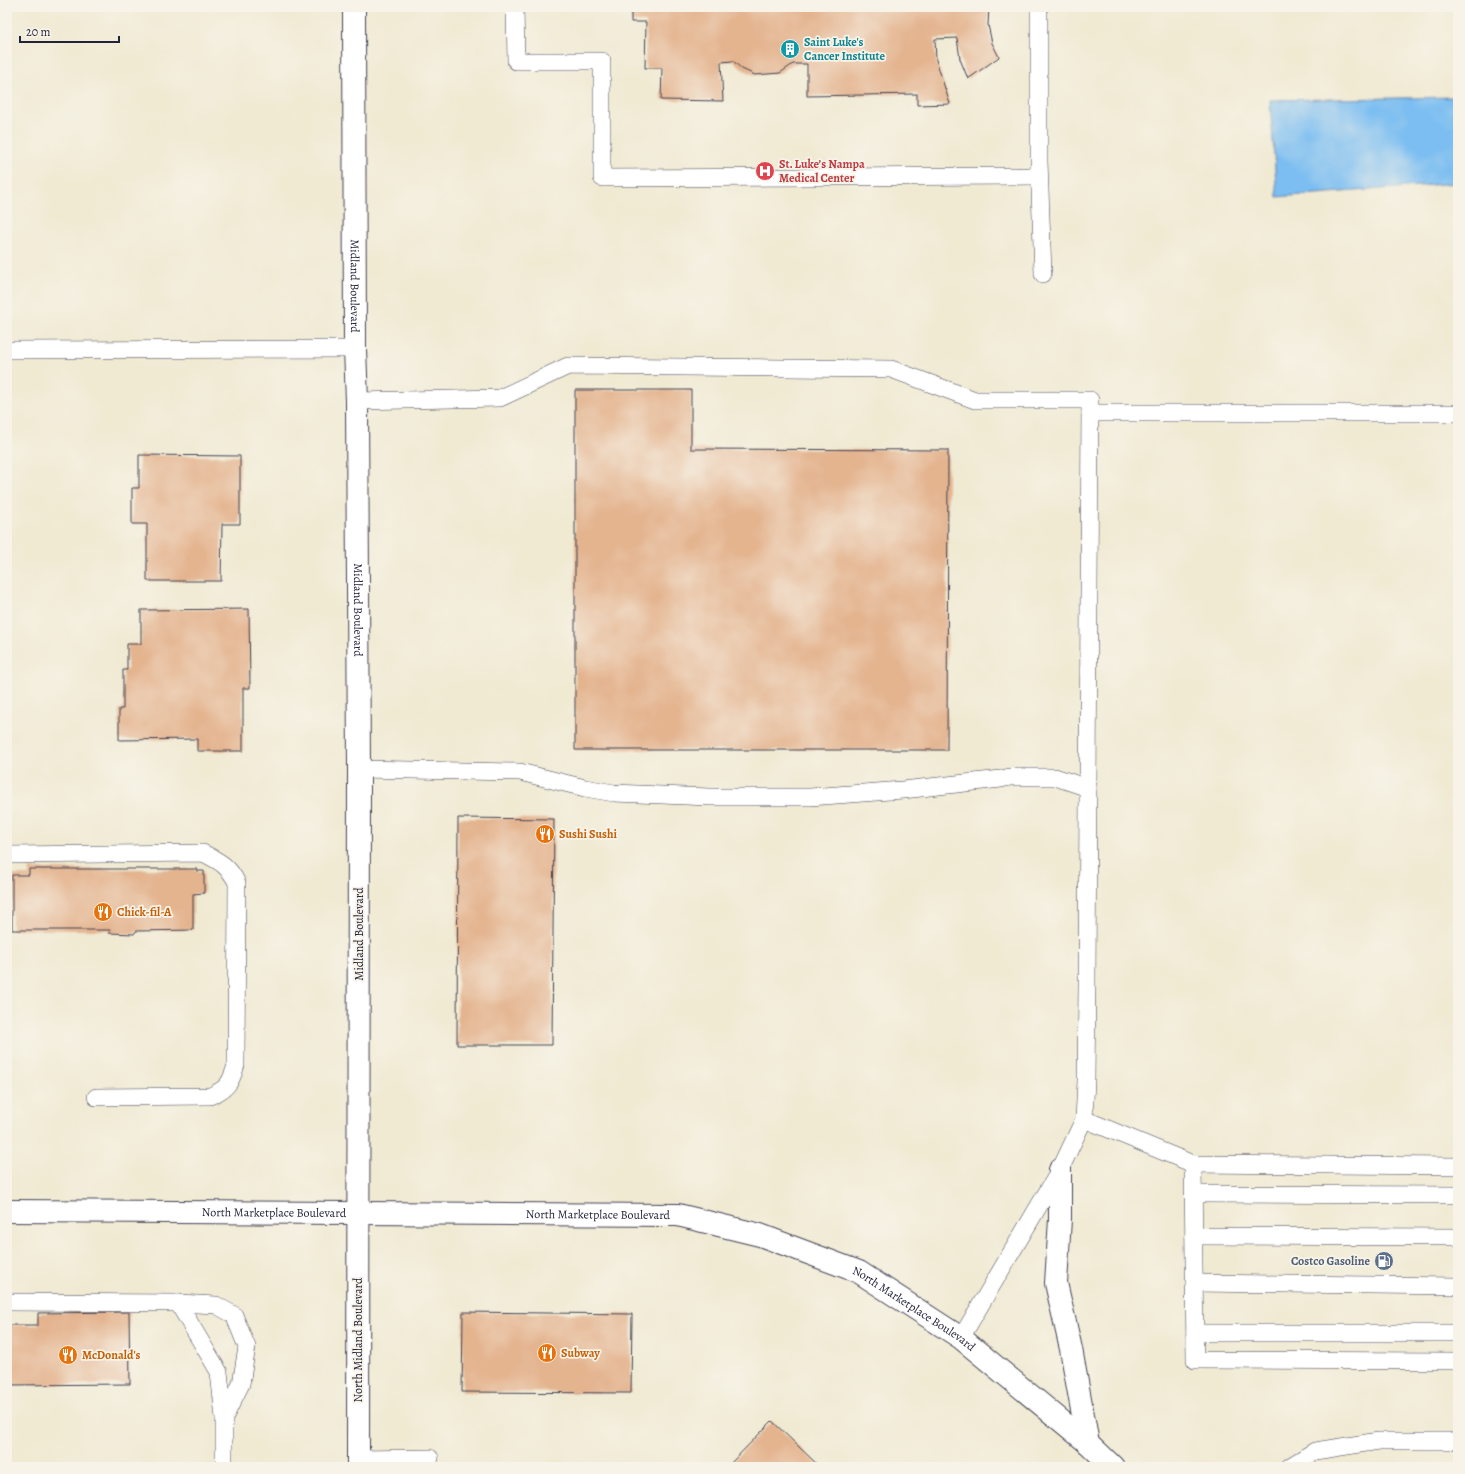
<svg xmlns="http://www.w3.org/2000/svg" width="1465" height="1474" font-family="Alegreya,serif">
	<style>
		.water { fill: #7bbef1; stroke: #4e7096 }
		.building { fill: #e4b48f }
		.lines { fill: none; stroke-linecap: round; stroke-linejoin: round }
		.lane-casing { stroke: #414052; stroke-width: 18 }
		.street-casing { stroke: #414052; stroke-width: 24 }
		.secondary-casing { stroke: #414052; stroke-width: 24 }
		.lane { stroke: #fff; stroke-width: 17 }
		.street { stroke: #fff; stroke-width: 22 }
		.secondary { stroke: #fff; stroke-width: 22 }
		.labels { text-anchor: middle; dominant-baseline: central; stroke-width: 3.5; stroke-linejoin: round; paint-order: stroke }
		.culture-label { font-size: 12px; font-weight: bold; fill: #0d838f; stroke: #f7f3e8; text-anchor: start }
		.health-label { font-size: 12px; font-weight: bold; fill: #be3a42; stroke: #f7f3e8; text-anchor: start }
		.street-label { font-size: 12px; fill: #22223b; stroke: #f7f3e8 }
		.food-label { font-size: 12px; font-weight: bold; fill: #c56008; stroke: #f7f3e8; text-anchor: start }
		.service-label { font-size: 12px; font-weight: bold; fill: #4e5e75; stroke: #f7f3e8; text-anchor: end }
	</style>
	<rect width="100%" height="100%" fill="#f7f3e8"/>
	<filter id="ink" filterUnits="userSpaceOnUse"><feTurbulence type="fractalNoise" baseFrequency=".025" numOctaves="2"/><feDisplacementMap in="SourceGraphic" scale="8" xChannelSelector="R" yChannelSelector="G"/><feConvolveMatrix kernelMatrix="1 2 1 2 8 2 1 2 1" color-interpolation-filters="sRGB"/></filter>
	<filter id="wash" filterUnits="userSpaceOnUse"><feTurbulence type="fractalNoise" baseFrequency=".012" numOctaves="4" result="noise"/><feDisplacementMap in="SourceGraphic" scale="16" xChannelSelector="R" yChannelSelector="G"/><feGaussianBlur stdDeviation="0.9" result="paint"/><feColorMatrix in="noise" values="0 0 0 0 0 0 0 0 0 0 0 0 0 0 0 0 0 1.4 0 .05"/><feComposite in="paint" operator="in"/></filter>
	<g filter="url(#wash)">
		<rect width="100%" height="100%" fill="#f0ead3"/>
		<path class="water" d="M1458 97V183L1277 197 1270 100Z"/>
		<g id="blocks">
			<g class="building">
				<path d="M631 7H989L988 25 992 43 999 57 968 79 960 59 957 38 935 39 936 60 950 104 917 105V94L807 96V64H793L780 73 755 75 742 69 733 61 721 62 723 101 661 100 662 68H645L646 22H631Z"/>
				<path d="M575 390H691V449L948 450 947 750H575Z"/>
				<path d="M139 455 240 456V524H222L221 581H147V524H132V488H139Z"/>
				<path d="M249 609 250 688H243V751H197V739L119 740V709H123V670H127V644H141V610Z"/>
				<path d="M458 818 554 819 552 1045H457Z"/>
				<path d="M29 869H197L198 871H204V893L193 894V930L136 931 134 934 109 933 110 930H12V875H29Z"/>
				<path d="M129 1312 130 1384 7 1385V1325H38V1313Z"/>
				<path d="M463 1312 632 1314 631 1393 462 1392Z"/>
				<path d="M772 1421 820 1467H727Z"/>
			</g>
		</g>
	</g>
	<g filter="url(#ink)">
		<use href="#blocks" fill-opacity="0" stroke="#414052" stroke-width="1"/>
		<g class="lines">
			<defs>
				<g id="lane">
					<path d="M515 7 516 61H602V178L1039 176"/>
					<path d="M1039 7V161L1043 274"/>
					<path d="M7 350 355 349"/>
					<path d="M357 401 500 398 568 366 891 369 975 400H1090L1087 987 1086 1081 1084 1119 1060 1170 961 1338"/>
					<path d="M1090 413H1458"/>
					<path d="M359 769 520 772 585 788 614 793 709 797H810L903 790 1001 779 1010 777H1055L1088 788"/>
					<path d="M7 855 203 853C219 861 229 866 237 883L236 1065C231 1083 227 1089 210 1096L96 1097"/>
					<path d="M1084 1119 1193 1164 1195 1360 1458 1361"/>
					<path d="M1193 1164 1458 1166"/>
					<path d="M1194 1194 1458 1195"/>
					<path d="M1194 1236 1458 1237"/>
					<path d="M1194 1283 1458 1286"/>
					<path d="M7 1302 178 1303 219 1372 224 1418V1467"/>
					<path d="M178 1303 216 1305 234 1315 247 1347 241 1384 224 1418"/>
					<path d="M1195 1333H1458"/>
					<path d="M358 1459 430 1458"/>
					<path d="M1289 1467 1315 1451 1379 1441H1458"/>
				</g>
				<g id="street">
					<path d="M1060 1170V1219L1056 1283 1071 1349 1088 1443"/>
					<path id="s1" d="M7 1211 358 1213"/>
				</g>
				<g id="secondary">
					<path id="s2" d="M354 7 355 349 357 401 359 769 358 1467"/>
					<path id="s3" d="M358 1213 678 1215 760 1235 859 1272 961 1338 1088 1443 1113 1467"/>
				</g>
			</defs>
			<use href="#lane" class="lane-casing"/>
			<use href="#street" class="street-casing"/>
			<use href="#secondary" class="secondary-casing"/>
			<use href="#lane" class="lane"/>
			<use href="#street" class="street"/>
			<use href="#secondary" class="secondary"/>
		</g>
	</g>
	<defs>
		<symbol id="building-disc" viewBox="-11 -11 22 22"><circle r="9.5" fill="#0f9aa8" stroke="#f7f3e8"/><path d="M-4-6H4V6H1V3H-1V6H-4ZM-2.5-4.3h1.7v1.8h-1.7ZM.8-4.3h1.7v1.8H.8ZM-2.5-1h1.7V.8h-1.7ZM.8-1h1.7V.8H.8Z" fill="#fff"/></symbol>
		<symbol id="hospital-disc" viewBox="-11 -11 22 22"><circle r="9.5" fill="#e0444e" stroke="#f7f3e8"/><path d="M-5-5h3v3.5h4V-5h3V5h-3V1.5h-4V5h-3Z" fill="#fff"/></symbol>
		<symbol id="restaurant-disc" viewBox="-11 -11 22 22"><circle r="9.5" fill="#e8710a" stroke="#f7f3e8"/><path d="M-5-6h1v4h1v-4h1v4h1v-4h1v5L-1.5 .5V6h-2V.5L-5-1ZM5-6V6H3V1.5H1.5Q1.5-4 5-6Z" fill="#fff"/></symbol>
		<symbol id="fuel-disc" viewBox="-11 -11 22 22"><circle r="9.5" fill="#5c6f8a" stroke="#f7f3e8"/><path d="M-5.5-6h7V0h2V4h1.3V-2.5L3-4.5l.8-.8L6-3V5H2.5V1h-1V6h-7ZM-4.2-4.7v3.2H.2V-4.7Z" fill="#fff"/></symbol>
	</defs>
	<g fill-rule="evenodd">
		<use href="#building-disc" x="779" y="38" width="22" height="22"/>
		<use href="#hospital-disc" x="754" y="160" width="22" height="22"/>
		<use href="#restaurant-disc" x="534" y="823" width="22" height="22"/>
		<use href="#restaurant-disc" x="92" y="901" width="22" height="22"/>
		<use href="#fuel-disc" x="1373" y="1250" width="22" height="22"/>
		<use href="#restaurant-disc" x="536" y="1342" width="22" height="22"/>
		<use href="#restaurant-disc" x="57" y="1344" width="22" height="22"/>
	</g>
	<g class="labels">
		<g class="culture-label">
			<text x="804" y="42">Saint Luke's<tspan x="804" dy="14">Cancer Institute</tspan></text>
		</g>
		<g class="health-label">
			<text x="779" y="164">St. Luke’s Nampa<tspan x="779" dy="14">Medical Center</tspan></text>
		</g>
		<g class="street-label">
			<text stroke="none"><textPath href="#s2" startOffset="279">Midland Boulevard</textPath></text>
			<text stroke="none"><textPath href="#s2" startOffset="603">Midland Boulevard</textPath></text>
			<text transform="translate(359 934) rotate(-90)">Midland Boulevard</text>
			<text stroke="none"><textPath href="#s1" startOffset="267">North Marketplace Boulevard</textPath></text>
			<text stroke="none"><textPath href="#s3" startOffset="240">North Marketplace Boulevard</textPath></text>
			<text stroke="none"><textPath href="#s3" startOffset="576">North Marketplace Boulevard</textPath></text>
			<text transform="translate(358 1340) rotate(-90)">North Midland Boulevard</text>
		</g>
		<g class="food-label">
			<text x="559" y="834">Sushi Sushi</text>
			<text x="117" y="912">Chick-fil-A</text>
			<text x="561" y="1353">Subway</text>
			<text x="82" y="1355">McDonald's</text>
		</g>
		<g class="service-label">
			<text x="1370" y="1261">Costco Gasoline</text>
		</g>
	</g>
	<rect width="1465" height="1474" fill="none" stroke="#f7f3e8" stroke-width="24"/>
	<path d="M20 36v6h99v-6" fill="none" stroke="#22223b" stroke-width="2"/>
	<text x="26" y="36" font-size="12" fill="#22223b" stroke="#f7f3e8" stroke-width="3" paint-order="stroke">20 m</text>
</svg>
